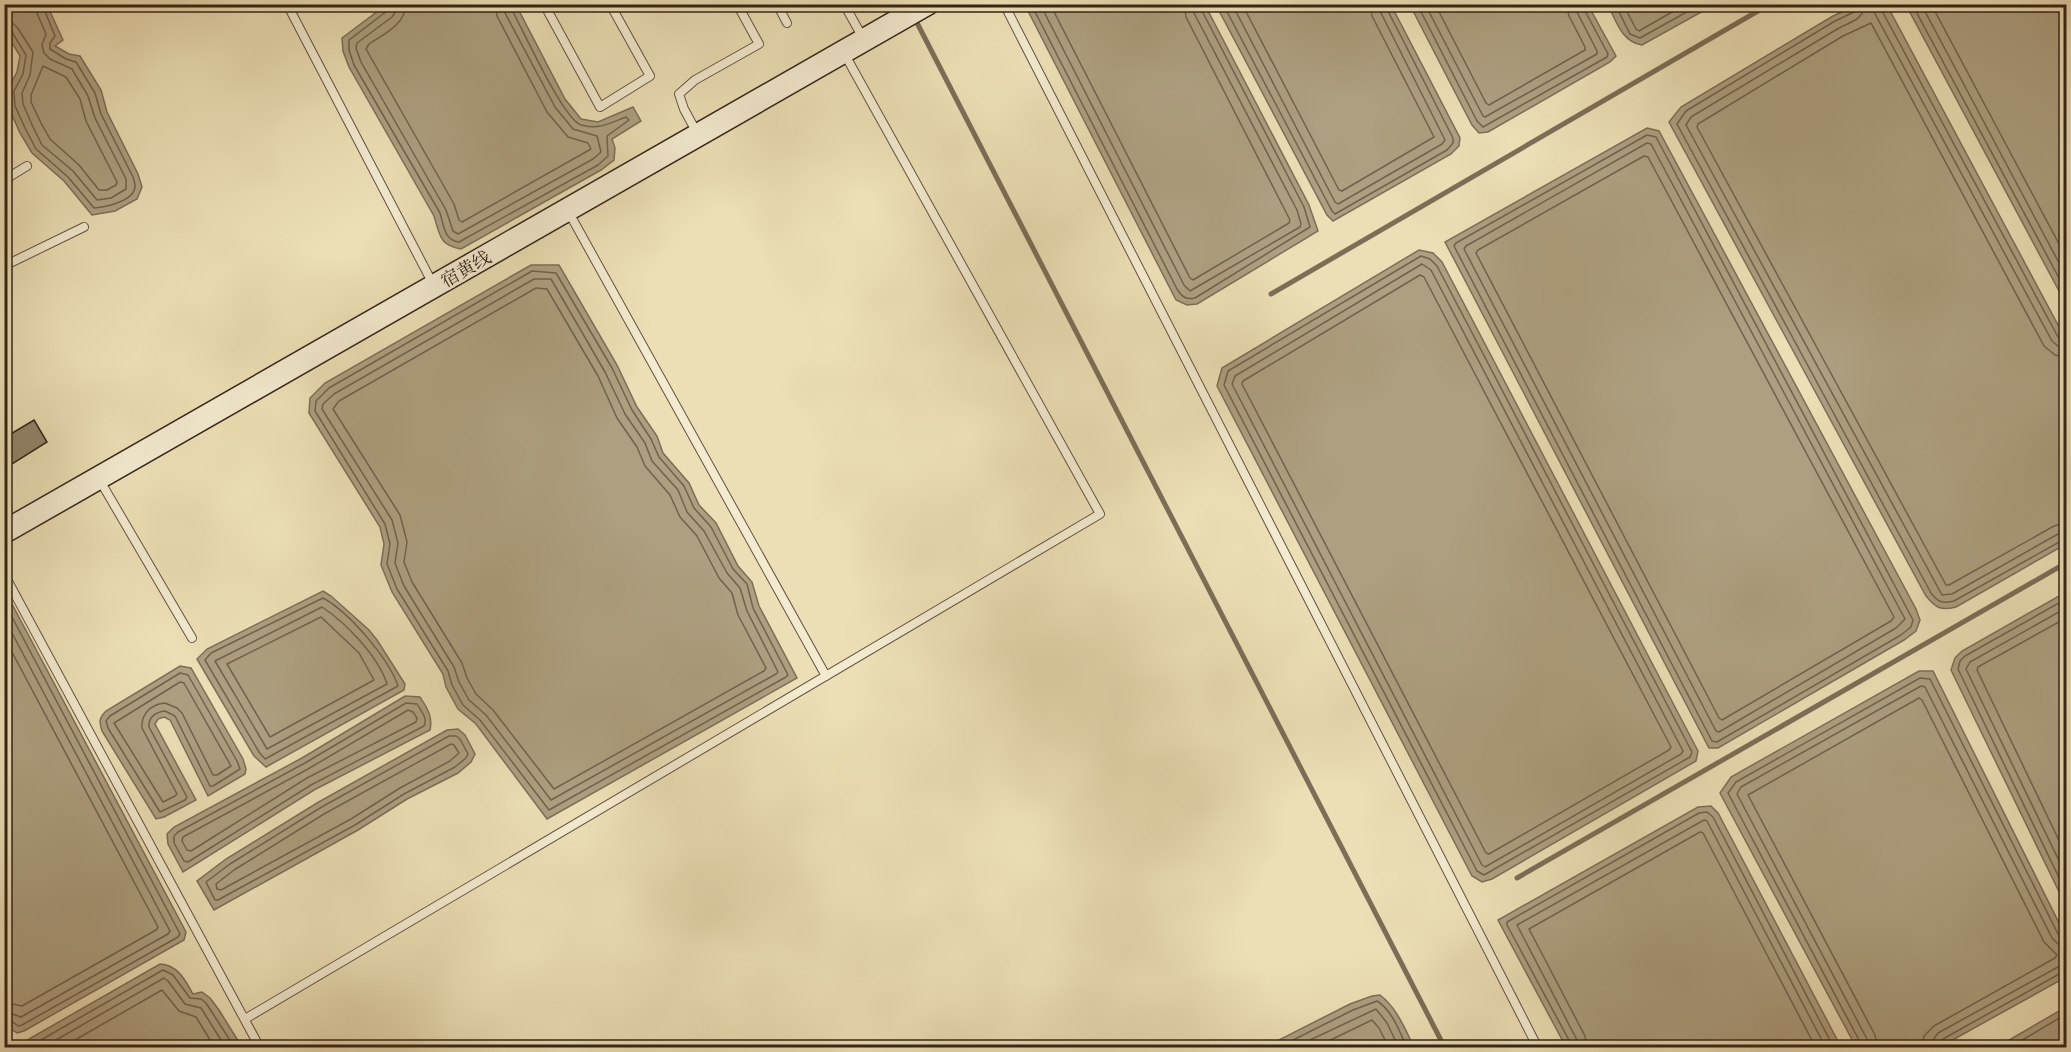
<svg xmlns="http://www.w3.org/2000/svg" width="2071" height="1052" font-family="Alegreya,'Noto Serif SC',serif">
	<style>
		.water { fill: #ad9f80; stroke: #7c6e57; stroke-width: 1.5 }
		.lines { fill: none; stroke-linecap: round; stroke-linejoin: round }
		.shore { stroke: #70624d; stroke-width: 1.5 }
		.stream { stroke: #7c6e57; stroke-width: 5 }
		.building { fill: #93856b; stroke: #33241a; stroke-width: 1.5 }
		.service-casing { stroke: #615341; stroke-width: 10 }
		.secondary-casing { stroke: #33241a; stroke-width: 25 }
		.service { stroke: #f3eacf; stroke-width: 8 }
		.secondary { stroke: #f3eacf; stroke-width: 22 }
		.labels { text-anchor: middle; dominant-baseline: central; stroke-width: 5; stroke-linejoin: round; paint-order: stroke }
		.street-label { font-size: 18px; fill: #33241a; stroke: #f3eacf }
	</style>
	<rect width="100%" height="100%" fill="#ecdfb5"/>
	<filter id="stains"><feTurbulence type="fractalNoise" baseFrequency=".00333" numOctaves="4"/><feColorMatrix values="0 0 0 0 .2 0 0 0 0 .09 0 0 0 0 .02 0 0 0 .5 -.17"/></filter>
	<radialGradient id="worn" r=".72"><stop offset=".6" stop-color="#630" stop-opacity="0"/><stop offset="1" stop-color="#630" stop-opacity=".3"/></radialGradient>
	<g class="water">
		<path d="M5 4 47 5 63 40 55 46 69 54 80 56 101 90 107 112 138 174 142 187 137 199 115 211 92 215 64 181 32 153 20 133 9 108 8 89 17 72 20 56 5 31Z"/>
		<path d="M386 5H516L565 99 581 119 598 122 633 107 641 121 612 139 615 148 614 160 601 170 461 249C439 245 440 235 434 216L349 67 343 51 342 38Z"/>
		<path d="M1025 5H1205L1309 205 1318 231 1197 304 1187 305 1176 300Z"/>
		<path d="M1216 5H1391L1460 138 1459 146 1451 154 1333 221 1327 215Z"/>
		<path d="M1410 5H1588L1616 56 1610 62 1488 132 1479 133 1472 125Z"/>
		<path d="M1608 5H1714L1642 45C1622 42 1616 21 1608 5Z"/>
		<path d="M1857 5H1884L1889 9 2066 340V544L1956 607C1941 611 1936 608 1926 596L1669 122 1681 107 1833 16Z"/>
		<path d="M1906 5H2066V304Z"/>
		<path d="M1647 128 1659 131 1916 609 1920 620 1916 631 1904 640 1718 748H1709L1445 242Z"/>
		<path d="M1419 250 1433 253 1442 262 1698 751 1696 761 1492 879 1482 882 1472 876 1217 386 1222 368Z"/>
		<path d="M531 265H559L617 365 637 407 657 436 663 453 689 483 699 505 716 523 738 566 752 582 759 606 797 678 547 819 476 724 458 709 446 687 443 674 392 592 381 565 384 544 380 527 309 413 310 398 325 383Z"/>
		<path d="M4 589 186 932 184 940 24 1031 17 1033 8 1027 4 1021Z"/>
		<path d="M323 591 331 596 369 630 377 640 405 684 404 690 266 767 254 756 197 659 207 649Z"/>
		<path d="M2066 592V906L1951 670 1955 658 1962 651Z"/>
		<path d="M180 666 191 668 243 759 246 769 245 774 208 796 170 720 164 717 158 719 155 724 196 800 164 817 156 819 102 731C99 721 99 718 106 711Z"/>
		<path d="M1919 671H1933L2066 937V977L1940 1047H1856L1720 793 1731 777Z"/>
		<path d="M405 696 420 697C427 708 433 716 430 730L314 790 183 872 168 844 167 834 174 827 302 758Z"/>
		<path d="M458 729 465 735 475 754 471 762 458 773 407 799 358 830 214 910 197 881 226 859 317 803 447 730Z"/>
		<path d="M1711 806 1718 813 1841 1047H1566L1498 920 1698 807Z"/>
		<path d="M160 964C178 965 185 980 193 994L202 992 210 998 219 1010 242 1047H15Z"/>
		<path d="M1380 995C1397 1008 1405 1029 1414 1047H1265L1350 1004 1372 996Z"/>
		<path d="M2066 1007V1047H1997Z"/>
	</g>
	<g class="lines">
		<g class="shore">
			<path d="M389 4 387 11 349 40V50L354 65 440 213C444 226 444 240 459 242L598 165 608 156 607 136 629 120 626 117C610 123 598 130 581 125 563 119 523 30 512 10L511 4"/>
			<path d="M397 4 396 11 392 17 357 43 356 48 361 62 446 210 453 231 458 234 593 159 601 152 597 136 573 129 555 107 505 13 504 4"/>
			<path d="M406 4C405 25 384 34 369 44L366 49 454 204 459 220 462 222 591 149 588 143 568 137 547 112 497 16 495 4"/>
			<path d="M1031 4 1177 289C1182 297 1186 300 1195 298L1310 227 1304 207 1201 9 1200 4"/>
			<path d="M1040 4 1184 285 1190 291 1300 227 1301 224 1297 210 1194 13 1193 4"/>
			<path d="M1050 4 1190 278 1193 280 1289 223 1290 220 1186 17 1184 4"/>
			<path d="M1223 4 1332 211 1335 214 1447 150 1453 143V138L1387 9V4"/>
			<path d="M1232 4 1335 202 1338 204 1442 144 1445 140 1381 13 1379 4"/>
			<path d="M1242 4 1339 190 1342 191 1434 137 1372 16 1370 4"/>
			<path d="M1417 4 1477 121 1483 127 1607 57 1608 54 1584 9 1583 4"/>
			<path d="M1425 4 1483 116 1485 117 1597 54V51L1577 12 1575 4"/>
			<path d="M1435 4 1486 103 1489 105 1585 50V47L1569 16 1566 4"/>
			<path d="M1615 4 1630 34 1640 38 1701 4"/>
			<path d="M1623 4 1636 29 1639 31 1686 4"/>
			<path d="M1858 4 1854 12 1835 21 1686 111 1677 124 1931 593C1938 602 1942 604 1954 601L2061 541 2066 540"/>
			<path d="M1865 4C1864 19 1851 22 1839 28L1691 117 1686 125 1942 595 1952 594 2058 534 2066 532"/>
			<path d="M1873 4 1874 12 2052 341 2059 347 2066 349"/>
			<path d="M1881 4V9L2058 337 2062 340 2066 341"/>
			<path d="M1912 4 2066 291"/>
			<path d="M1921 4 2066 276"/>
			<path d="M1931 4 2066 257"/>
			<path d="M4 22H11L17 27 33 52 30 75 22 93 23 104 33 127 42 145 73 171 97 200 111 198 126 189V179L95 118 88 96 72 69 50 59 44 53 42 45 46 34 36 11 35 4"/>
			<path d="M4 29 12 32 26 55 23 74 14 91 15 106 26 130 36 149 68 177 94 208C106 207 135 201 135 186 135 183 134 180 133 177L101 114 95 93 76 62 66 59 50 49V43L55 36 42 4"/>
			<path d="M43 66 66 77 80 99 86 121 117 182 116 185 107 190H99L79 165 50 139 41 123 31 102V95Z"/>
			<path d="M1647 135 1656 137 1913 620 1911 627 1901 635 1717 742 1712 741 1454 246 1456 243Z"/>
			<path d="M1647 143 1651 144 1905 619 1896 628 1719 732 1716 731 1464 249 1466 246Z"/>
			<path d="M1644 156 1648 157 1894 617 1891 621 1722 720 1719 718 1476 253 1478 250Z"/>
			<path d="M1421 256 1430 259 1437 266 1692 752 1690 757 1484 875 1477 871 1224 385 1228 371Z"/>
			<path d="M1422 264 1431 270 1683 751 1681 754 1485 867 1482 865 1232 384 1235 376Z"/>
			<path d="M532 271 556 273 612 368 632 410 651 439 659 457 684 486 694 508 711 527 733 569 747 584 753 608 788 675 786 677 549 810 480 720 463 705 452 685 448 671 397 589 387 564 390 544 385 524 315 411 316 401 329 388Z"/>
			<path d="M1420 275 1424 277 1671 747 1669 750 1489 854 1486 853 1242 384 1243 381Z"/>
			<path d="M534 279H551L605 372 625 414 645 443 652 461 678 490 687 512 704 531 727 573 740 588 747 611 778 672 776 674 551 800 486 715 469 700 459 682 454 667 404 586 395 563 398 543 392 520 322 409 323 404 334 394Z"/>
			<path d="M536 288 547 289 598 376 617 418 637 447 645 466 670 495 680 517 697 536 719 578 732 593 738 615 766 668 764 671 554 789 493 710 476 694 467 678 462 663 412 582 404 562 407 542 400 515 333 409 339 401Z"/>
			<path d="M2066 358 2055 355 2044 346 1871 23 1843 36 1698 124 1697 127 1946 585H1949L2054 526 2066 523"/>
			<path d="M323 598C349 612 389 659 398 686L265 759 259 752 205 660 211 653Z"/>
			<path d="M2066 599 1965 656 1960 661 1958 669 2066 892"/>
			<path d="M4 602 180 934 178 937 22 1025 18 1026 9 1019H4"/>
			<path d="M322 607C346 623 378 656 387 684L267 749 215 661Z"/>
			<path d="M2066 608 1970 662 1966 669 2066 875"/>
			<path d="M321 617 359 653 374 680 270 737 227 664Z"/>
			<path d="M4 618 170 931 168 934 21 1017 4 1011"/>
			<path d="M2066 618 1978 667 1977 670 2066 855"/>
			<path d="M4 637 158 927 156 930 22 1006 4 1002"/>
			<path d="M180 673 188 675 237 761 240 769 213 786H210L175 716 165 711C156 712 148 717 149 727L187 797 185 800 160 812 108 728 106 721 110 716Z"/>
			<path d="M180 682 184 683 231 766 217 775H213L182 713 177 708 165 703C152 704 141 713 142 728L177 794 175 796 163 802 114 723Z"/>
			<path d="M406 703 417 704C421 711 428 718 424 726L311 785 188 862 184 861 174 843V836L178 832 305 763Z"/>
			<path d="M408 710 413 712 417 718 416 722 307 778 191 851 187 850 182 841 183 837 308 769Z"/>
			<path d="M449 736H456L460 739 468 754 466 758 455 767 404 794 355 825 218 900H215L206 882 230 864 320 808Z"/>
			<path d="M451 744 454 745 459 753 450 761 400 788 351 819 221 890 217 889 216 884 234 870 324 814Z"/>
			<path d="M27 1048 163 970 173 975 190 998 201 999 206 1003 235 1048"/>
			<path d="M42 1048 164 978 168 981 185 1004 201 1008 226 1048"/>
			<path d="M61 1048 162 990 179 1011 196 1017 215 1048"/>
			<path d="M1277 1048 1353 1010 1377 1001C1392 1010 1400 1032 1407 1048"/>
			<path d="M1293 1048 1376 1009 1387 1023 1399 1048"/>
			<path d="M1314 1048 1372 1020 1379 1028 1389 1048"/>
			<path d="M1571 1048 1570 1042 1507 925V922L1699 813 1707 812 1713 817 1834 1048"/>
			<path d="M1578 1048 1577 1040 1517 925 1704 820 1707 821 1826 1048"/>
			<path d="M1587 1048 1585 1036 1529 929 1700 832 1703 833 1816 1048"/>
			<path d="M1861 1048 1860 1042 1728 793 1736 782 1920 678 1930 679 2058 934 2062 937 2066 938"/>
			<path d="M1869 1048 1867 1039 1737 794 1741 787 1921 686 1925 687 2052 938 2058 944 2066 946"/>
			<path d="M1878 1048 1875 1035 1748 795 1919 698 1922 700 2044 942 2057 955 2055 958 1934 1026 1924 1036 1922 1048"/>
			<path d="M1931 1048 1933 1040 1938 1033 2058 967 2066 965"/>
			<path d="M1939 1048V1043L1943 1039 2061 973H2066"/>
			<path d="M2009 1048 2066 1014"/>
		</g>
		<g class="stream">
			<path d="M914 17 1445 1048"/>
			<path d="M1271 294 1770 4"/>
			<path d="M1517 878 2066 563"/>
		</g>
	</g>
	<path class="building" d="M34 420 47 442 12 464 4 451V438Z"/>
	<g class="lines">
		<defs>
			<g id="service">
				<path d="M287 4 434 286"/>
				<path d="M544 4 600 107 650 76 610 4"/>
				<path d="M777 4 787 23"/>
				<path d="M844 4 863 38"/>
				<path d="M1004 4 1538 1048"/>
				<path d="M697 133 684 109 679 94 695 80 759 44 737 4"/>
				<path d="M4 180 27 166"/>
				<path d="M568 211 826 676"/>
				<path d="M4 266 84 227"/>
				<path d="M99 479 192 638"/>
				<path d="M4 574 260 1048"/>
				<path d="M245 1019 1100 514 844 53"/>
			</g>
			<path id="secondary" d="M4 532 927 4"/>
		</defs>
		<use href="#service" class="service-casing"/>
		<use href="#secondary" class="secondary-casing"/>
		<use href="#service" class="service"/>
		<use href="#secondary" class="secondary"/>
	</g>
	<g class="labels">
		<g class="street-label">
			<text transform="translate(466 269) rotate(-30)">宿黄线</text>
		</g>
	</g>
	<rect width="2071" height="1052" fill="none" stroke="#ecdfb5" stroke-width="24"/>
	<rect x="6" y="6" width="2059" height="1040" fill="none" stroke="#33241a" stroke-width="3"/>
	<rect x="12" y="12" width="2047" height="1028" fill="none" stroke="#33241a" stroke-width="1.5"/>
	<rect width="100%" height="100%" filter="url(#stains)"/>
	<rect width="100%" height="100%" fill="url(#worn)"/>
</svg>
